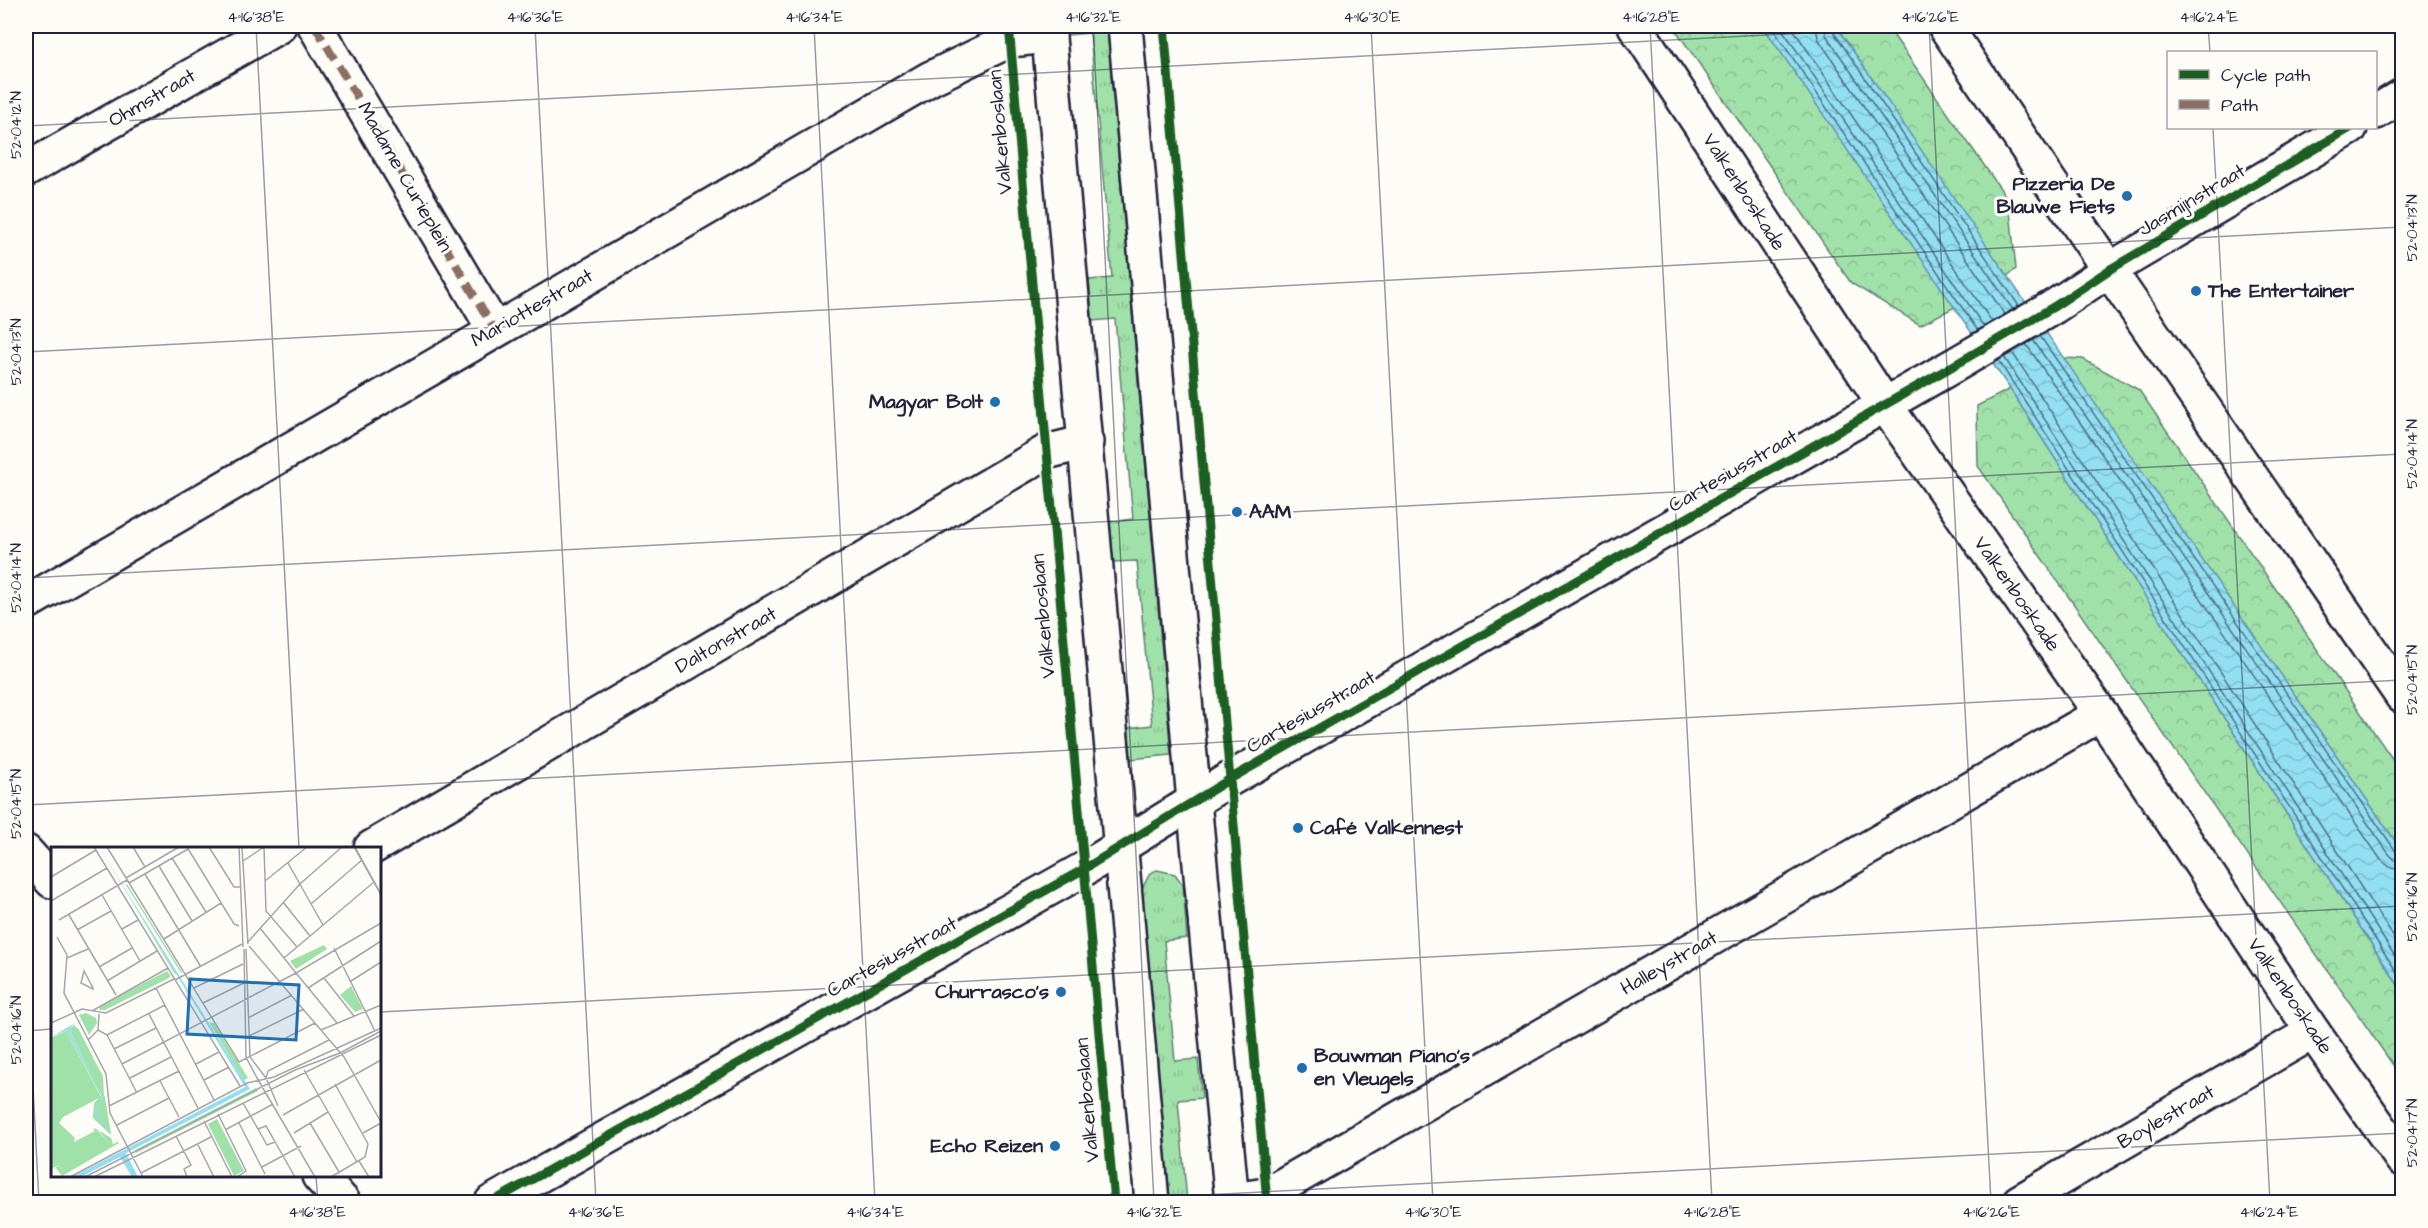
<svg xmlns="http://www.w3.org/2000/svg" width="2428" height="1228" font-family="'Architects Daughter',sans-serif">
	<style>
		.grass { fill: url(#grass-tufts); stroke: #618172; stroke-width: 1.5 }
		.forest { fill: url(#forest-crowns); stroke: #618172; stroke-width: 1.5 }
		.water { fill: url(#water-waves); stroke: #6593a9; stroke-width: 1.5 }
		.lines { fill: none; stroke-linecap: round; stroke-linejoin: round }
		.shore { stroke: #4f6e84; stroke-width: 1.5 }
		.pedestrian-casing { stroke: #22223b; stroke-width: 38 }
		.minor-casing { stroke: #22223b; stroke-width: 38 }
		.tertiary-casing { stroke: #22223b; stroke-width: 38 }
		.pedestrian { stroke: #fdfcf7; stroke-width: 33 }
		.minor { stroke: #fdfcf7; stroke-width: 33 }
		.tertiary { stroke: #fdfcf7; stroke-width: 33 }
		.quiet { stroke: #8d6e63; stroke-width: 8; stroke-dasharray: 15 8; stroke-linecap: butt }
		.cycleway-casing { stroke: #fdfcf7; stroke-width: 13 }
		.cycleway { stroke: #1b5e20; stroke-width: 9 }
		.ticks { fill: none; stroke: #22223b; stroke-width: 1.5; stroke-opacity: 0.45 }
		.poi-dot { fill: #1f6fb2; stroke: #fdfcf7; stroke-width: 2 }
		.labels { text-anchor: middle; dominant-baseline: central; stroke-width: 6; stroke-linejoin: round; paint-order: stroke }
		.street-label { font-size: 20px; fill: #22223b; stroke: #fdfcf7 }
		.poi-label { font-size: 20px; font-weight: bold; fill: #22223b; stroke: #fdfcf7; text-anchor: end }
		.inset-road { fill: none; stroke: #a5a5ac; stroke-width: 1.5 }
		.view { fill: #1f6fb2; fill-opacity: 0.15; stroke: #1f6fb2; stroke-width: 3 }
		.inset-edge { fill: none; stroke: #22223b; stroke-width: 3 }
		.neatline { fill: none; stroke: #22223b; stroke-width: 2 }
		.ticks-label { font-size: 15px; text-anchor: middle; fill: #22223b }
	</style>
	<defs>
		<pattern id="grass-tufts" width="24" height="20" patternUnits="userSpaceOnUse" patternTransform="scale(1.5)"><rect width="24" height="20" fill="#a0e0a9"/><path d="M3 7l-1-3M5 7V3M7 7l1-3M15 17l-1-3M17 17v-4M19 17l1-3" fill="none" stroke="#8ac092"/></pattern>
		<pattern id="forest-crowns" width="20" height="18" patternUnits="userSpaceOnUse" patternTransform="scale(1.5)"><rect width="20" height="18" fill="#a0e0a9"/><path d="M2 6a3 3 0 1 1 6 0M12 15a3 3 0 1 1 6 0" fill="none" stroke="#8ac092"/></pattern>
		<pattern id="water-waves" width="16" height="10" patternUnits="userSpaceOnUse" patternTransform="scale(1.5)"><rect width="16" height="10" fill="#92dff2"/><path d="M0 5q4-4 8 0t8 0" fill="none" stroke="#7ebfd0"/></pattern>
	</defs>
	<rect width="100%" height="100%" fill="#fdfcf7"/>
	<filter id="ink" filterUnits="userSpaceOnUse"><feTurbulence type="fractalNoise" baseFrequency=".0167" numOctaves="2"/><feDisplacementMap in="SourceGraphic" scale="12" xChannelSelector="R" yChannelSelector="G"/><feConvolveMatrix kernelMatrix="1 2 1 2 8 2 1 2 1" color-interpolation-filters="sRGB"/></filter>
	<g filter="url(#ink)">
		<g class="grass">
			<path d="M1066 26H1107L1171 755 1131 759 1128 728 1152 725 1137 561 1113 562 1110 522 1133 519 1115 319 1092 321 1089 280 1112 278 1090 33 1067 35Z"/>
			<path d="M1157 870 1175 874 1183 885 1187 938 1164 941 1175 1061 1198 1059 1202 1098 1178 1100 1187 1202H1170L1142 889 1150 873Z"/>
		</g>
		<g class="forest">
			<path d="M1673 26H1763L1955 307 1920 325 1851 283Z"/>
			<path d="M1836 26H1887L2009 201 2016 269 2006 277Z"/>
			<path d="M2063 358 2083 359 2139 390 2402 773V851Z"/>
			<path d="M2010 389 2402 991V1078L1978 466 1977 406Z"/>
		</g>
		<path class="water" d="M1763 26H1836L2402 851V991L2010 389Z"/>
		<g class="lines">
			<g class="shore">
				<path d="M1771 26 1978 331"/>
				<path d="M1780 26 1984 327"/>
				<path d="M1791 26 1992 322"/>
				<path d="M1815 26 1819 40 2005 315"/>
				<path d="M1824 26 1826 35 2013 310"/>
				<path d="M1832 26 1833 31 2019 306"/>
				<path d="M2040 336 2395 850 2402 853"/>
				<path d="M2033 340 2389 854 2395 860 2402 861"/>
				<path d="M2026 344 2381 860 2391 868 2402 870"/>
				<path d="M2012 352 2402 950"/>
				<path d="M2004 357 2402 967"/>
				<path d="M1998 360 2402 980"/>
			</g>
			<defs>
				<path id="pedestrian" d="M315 26 494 329"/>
				<g id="minor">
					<path d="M1635 26 1885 405 2101 714 2313 1032 2402 1159"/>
					<path d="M1945 26 2109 270 2402 696"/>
					<path d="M2376 112 2402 96"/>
					<path d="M26 170 279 26"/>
					<path d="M26 603 931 78 1010 40 1049 36"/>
					<path d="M371 848 1046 452 1086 442"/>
					<path d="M26 852 52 881"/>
					<path d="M319 1176 343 1202"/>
					<path d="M1232 1200 1266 1195 2101 714"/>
					<path d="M492 1202 1084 869 1230 779 1958 363 2055 306 2109 270 2350 128"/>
					<path d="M2019 1202 2313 1032"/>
				</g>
				<g id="tertiary">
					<path d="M1048 26 1152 1202"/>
					<path d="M1125 26 1194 801 1232 1202"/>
				</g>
			</defs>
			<use href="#pedestrian" class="pedestrian-casing"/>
			<use href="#minor" class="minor-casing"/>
			<use href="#tertiary" class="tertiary-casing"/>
			<use href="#pedestrian" class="pedestrian"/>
			<use href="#minor" class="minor"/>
			<use href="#tertiary" class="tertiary"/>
			<path class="quiet" d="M315 26 494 329"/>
			<defs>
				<g id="cycleway">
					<path d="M1009 26 1114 1202"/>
					<path d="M1164 26 1267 1202"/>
					<path d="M492 1202 1084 869 1230 779 1958 363 2055 306 2109 270 2350 128"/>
				</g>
			</defs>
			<use href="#cycleway" class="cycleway-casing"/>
			<use href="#cycleway" class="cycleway"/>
		</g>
	</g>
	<path class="ticks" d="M256 26 299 848M535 26 596 1202M814 26 875 1202M1093 26 1154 1202M1371 26 1433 1202M1650 26 1712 1202M1929 26 1991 1202M2208 26 2210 52M26 126 1939 26M2213 128 2270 1202M26 352 2402 227M26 578 2402 454M26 805 2402 680M26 951 39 1202M380 1012 2402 906M26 1031 52 1029M316 1176 318 1202M1068 1202 2402 1133"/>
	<g class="poi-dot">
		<circle cx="2127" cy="196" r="6"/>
		<circle cx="2196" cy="291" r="6"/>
		<circle cx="995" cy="402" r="6"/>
		<circle cx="1237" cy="512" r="6"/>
		<circle cx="1298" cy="828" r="6"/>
		<circle cx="1061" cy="992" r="6"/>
		<circle cx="1302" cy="1068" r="6"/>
		<circle cx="1055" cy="1146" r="6"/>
	</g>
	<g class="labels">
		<g class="street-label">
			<text transform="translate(152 98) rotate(-30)">Ohmstraat</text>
			<text transform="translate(1000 132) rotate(-95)">Valkenboslaan</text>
			<text transform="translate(405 177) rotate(60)">Madame Curieplein</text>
			<text transform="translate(1744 192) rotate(57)">Valkenboskade</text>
			<text transform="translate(2192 200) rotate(-31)">Jasmijnstraat</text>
			<text transform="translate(532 308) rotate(-30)">Mariottestraat</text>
			<text transform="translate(1733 471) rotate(-30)">Cartesiusstraat</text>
			<text transform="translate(2017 594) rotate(55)">Valkenboskade</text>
			<text transform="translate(1043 616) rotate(-95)">Valkenboslaan</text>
			<text transform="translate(726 640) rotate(-30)">Daltonstraat</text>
			<text transform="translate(1311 712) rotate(-30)">Cartesiusstraat</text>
			<text transform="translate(892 957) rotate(-29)">Cartesiusstraat</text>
			<text transform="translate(1669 963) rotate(-30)">Halleystraat</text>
			<text transform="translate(2290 996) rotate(56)">Valkenboskade</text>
			<text transform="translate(1087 1100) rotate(-95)">Valkenboslaan</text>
			<text transform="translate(2166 1117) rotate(-30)">Boylestraat</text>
		</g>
		<g class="poi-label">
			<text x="2115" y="184">Pizzeria De<tspan x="2115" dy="23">Blauwe Fiets</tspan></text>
			<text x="2208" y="291" text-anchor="start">The Entertainer</text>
			<text x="983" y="402">Magyar Bolt</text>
			<text x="1249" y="512" text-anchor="start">AAM</text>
			<text x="1310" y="828" text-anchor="start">Café Valkennest</text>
			<text x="1049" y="992">Churrasco's</text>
			<text x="1314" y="1056" text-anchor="start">Bouwman Piano's<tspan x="1314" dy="23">en Vleugels</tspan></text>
			<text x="1043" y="1146">Echo Reizen</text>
		</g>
	</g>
	<g transform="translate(51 847)">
		<rect width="330" height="330" fill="#fdfcf7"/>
		<path d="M273 98 276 102 245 122 239 114ZM205 241 207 244 85 306 84 303Z" fill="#a0e0a9"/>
		<path d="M76 37 131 125 130 126 75 38ZM72 39 123 123 127 128 123 126ZM116 124 120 129 116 132 54 163H48L50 158ZM158 175 163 176 197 231 193 233ZM24 178 19 184 54 250 60 288 42 271 43 256 50 249 15 184 0 191 16 183 42 232 18 182ZM44 281 60 291 62 297 67 295 63 289 68 296 11 329 5 321 0 324 8 318 12 324 58 296 47 283 42 284Z" fill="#a0e0a9"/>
		<path d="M15 184 50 250 12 270 8 276 24 291 23 295 46 283 59 297 12 324 8 318 0 322V191Z" fill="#a0e0a9"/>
		<path d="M300 139 312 162 304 165 289 148ZM35 166 45 171 46 176 38 188 28 168ZM24 178 52 229 54 271 60 286 46 268 52 248 18 182ZM166 272 193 324 183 329 157 277Z" fill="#a0e0a9"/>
		<path d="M27 181 42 210 36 213 21 184Z" fill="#a0e0a9"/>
		<path d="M48 0 199 242 75 306 87 330H81L69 310 30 330H21L194 240ZM24 176 18 182 52 250 45 266 60 286 43 267 51 249 16 183 0 190Z" fill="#92dff2"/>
		<path class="inset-road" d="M43 0 189 239M56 0 188 215 264 176M82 0 94 20M136 0 183 77 188 79M158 0 183 40H189M188 0 192 100M191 0 197 97M213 0 215 64 246 100M303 0 330 48M304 0 330 47M121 11 155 65M192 14 213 0M237 16 272 78M108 19 141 74M94 27 150 120M0 30 45 3M75 31 128 0M214 34 256 0M78 36 137 2M51 48 89 114M0 54 56 21M232 55 259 89M260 57 311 13M18 68 65 148M8 73 76 33M209 81 245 126 330 76M71 82 87 73M26 83 60 64M6 90 16 108 13 146 55 227 59 266 92 330M113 92 170 56M196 96 249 37 291 0M198 99 293 210 330 275M283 101 324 184M193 102 195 210 206 231M195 102 199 210 215 231M16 111 37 102M233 111 323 35M48 120 81 101M33 124 42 141V142L30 136ZM273 131 303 169M124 133 191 97M56 134 106 104M300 134 330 115M105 141 163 253M143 141 192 117M257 141 330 94M152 156 193 136M41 164 117 121M98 167 147 261M197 171 241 148M0 176 31 162 55 166 123 132M47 183 56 188 86 246M270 183 330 158M56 188 114 158M198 189 253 162M37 193 47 183 48 167M63 202 105 181M71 217 245 126 286 176M145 217 168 205M253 223 306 315M79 231 120 210M206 231 264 330M215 231 217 224 278 193M215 231 227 259M153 233 178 220M109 234 128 270M192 256 207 282 215 279 244 330M58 259 128 224M167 267 195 324 186 330M232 268 330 213M153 274 181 330M188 276 214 327M259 276 288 325M66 278 118 251M207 282 216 298 224 295M174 283 222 257M243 286 277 265M312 286 330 276M125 289 140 318 133 322 136 330M147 298 163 330M308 314 318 330M211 320 250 299M90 326 160 290M19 330 196 236 223 230 330 181M34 330 244 223 289 206 330 184M43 330 330 188M280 330 314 310 317 297 284 237"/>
		<path class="view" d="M139 132 248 138 245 193 136 187Z"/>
		<rect width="330" height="330" class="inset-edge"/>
	</g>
	<rect width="2428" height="1228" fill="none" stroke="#fdfcf7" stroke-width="66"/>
	<rect x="2167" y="51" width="210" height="78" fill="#fdfcf7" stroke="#a5a5ac" stroke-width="1.5"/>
	<rect x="2179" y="70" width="30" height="9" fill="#1b5e20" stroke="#a5a5ac" stroke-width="1.5"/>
	<text x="2221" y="81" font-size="18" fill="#22223b">Cycle path</text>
	<rect x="2179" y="100" width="30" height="9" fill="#8d6e63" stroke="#a5a5ac" stroke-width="1.5"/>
	<text x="2221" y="111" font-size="18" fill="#22223b">Path</text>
	<rect x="33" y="33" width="2362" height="1162" class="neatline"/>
	<g class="ticks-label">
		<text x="256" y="22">4°16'38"E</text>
		<text x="535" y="22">4°16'36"E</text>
		<text x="814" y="22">4°16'34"E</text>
		<text x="1093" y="22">4°16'32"E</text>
		<text x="1372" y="22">4°16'30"E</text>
		<text x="1651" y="22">4°16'28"E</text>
		<text x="1930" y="22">4°16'26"E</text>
		<text x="2209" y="22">4°16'24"E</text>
		<text transform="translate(16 125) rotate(-90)" y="5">52°04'12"N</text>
		<text transform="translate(2412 228) rotate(-90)" y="5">52°04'13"N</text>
		<text transform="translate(16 352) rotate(-90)" y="5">52°04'13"N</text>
		<text transform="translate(2412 454) rotate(-90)" y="5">52°04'14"N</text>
		<text transform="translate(16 578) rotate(-90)" y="5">52°04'14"N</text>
		<text transform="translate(2412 680) rotate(-90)" y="5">52°04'15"N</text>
		<text transform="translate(16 804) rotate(-90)" y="5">52°04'15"N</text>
		<text transform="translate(2412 907) rotate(-90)" y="5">52°04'16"N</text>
		<text transform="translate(16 1030) rotate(-90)" y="5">52°04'16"N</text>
		<text transform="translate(2412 1133) rotate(-90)" y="5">52°04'17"N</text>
		<text x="317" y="1217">4°16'38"E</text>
		<text x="596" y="1217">4°16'36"E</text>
		<text x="875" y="1217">4°16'34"E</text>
		<text x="1154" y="1217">4°16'32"E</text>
		<text x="1433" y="1217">4°16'30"E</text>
		<text x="1712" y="1217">4°16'28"E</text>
		<text x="1991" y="1217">4°16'26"E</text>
		<text x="2269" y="1217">4°16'24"E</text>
	</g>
</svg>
